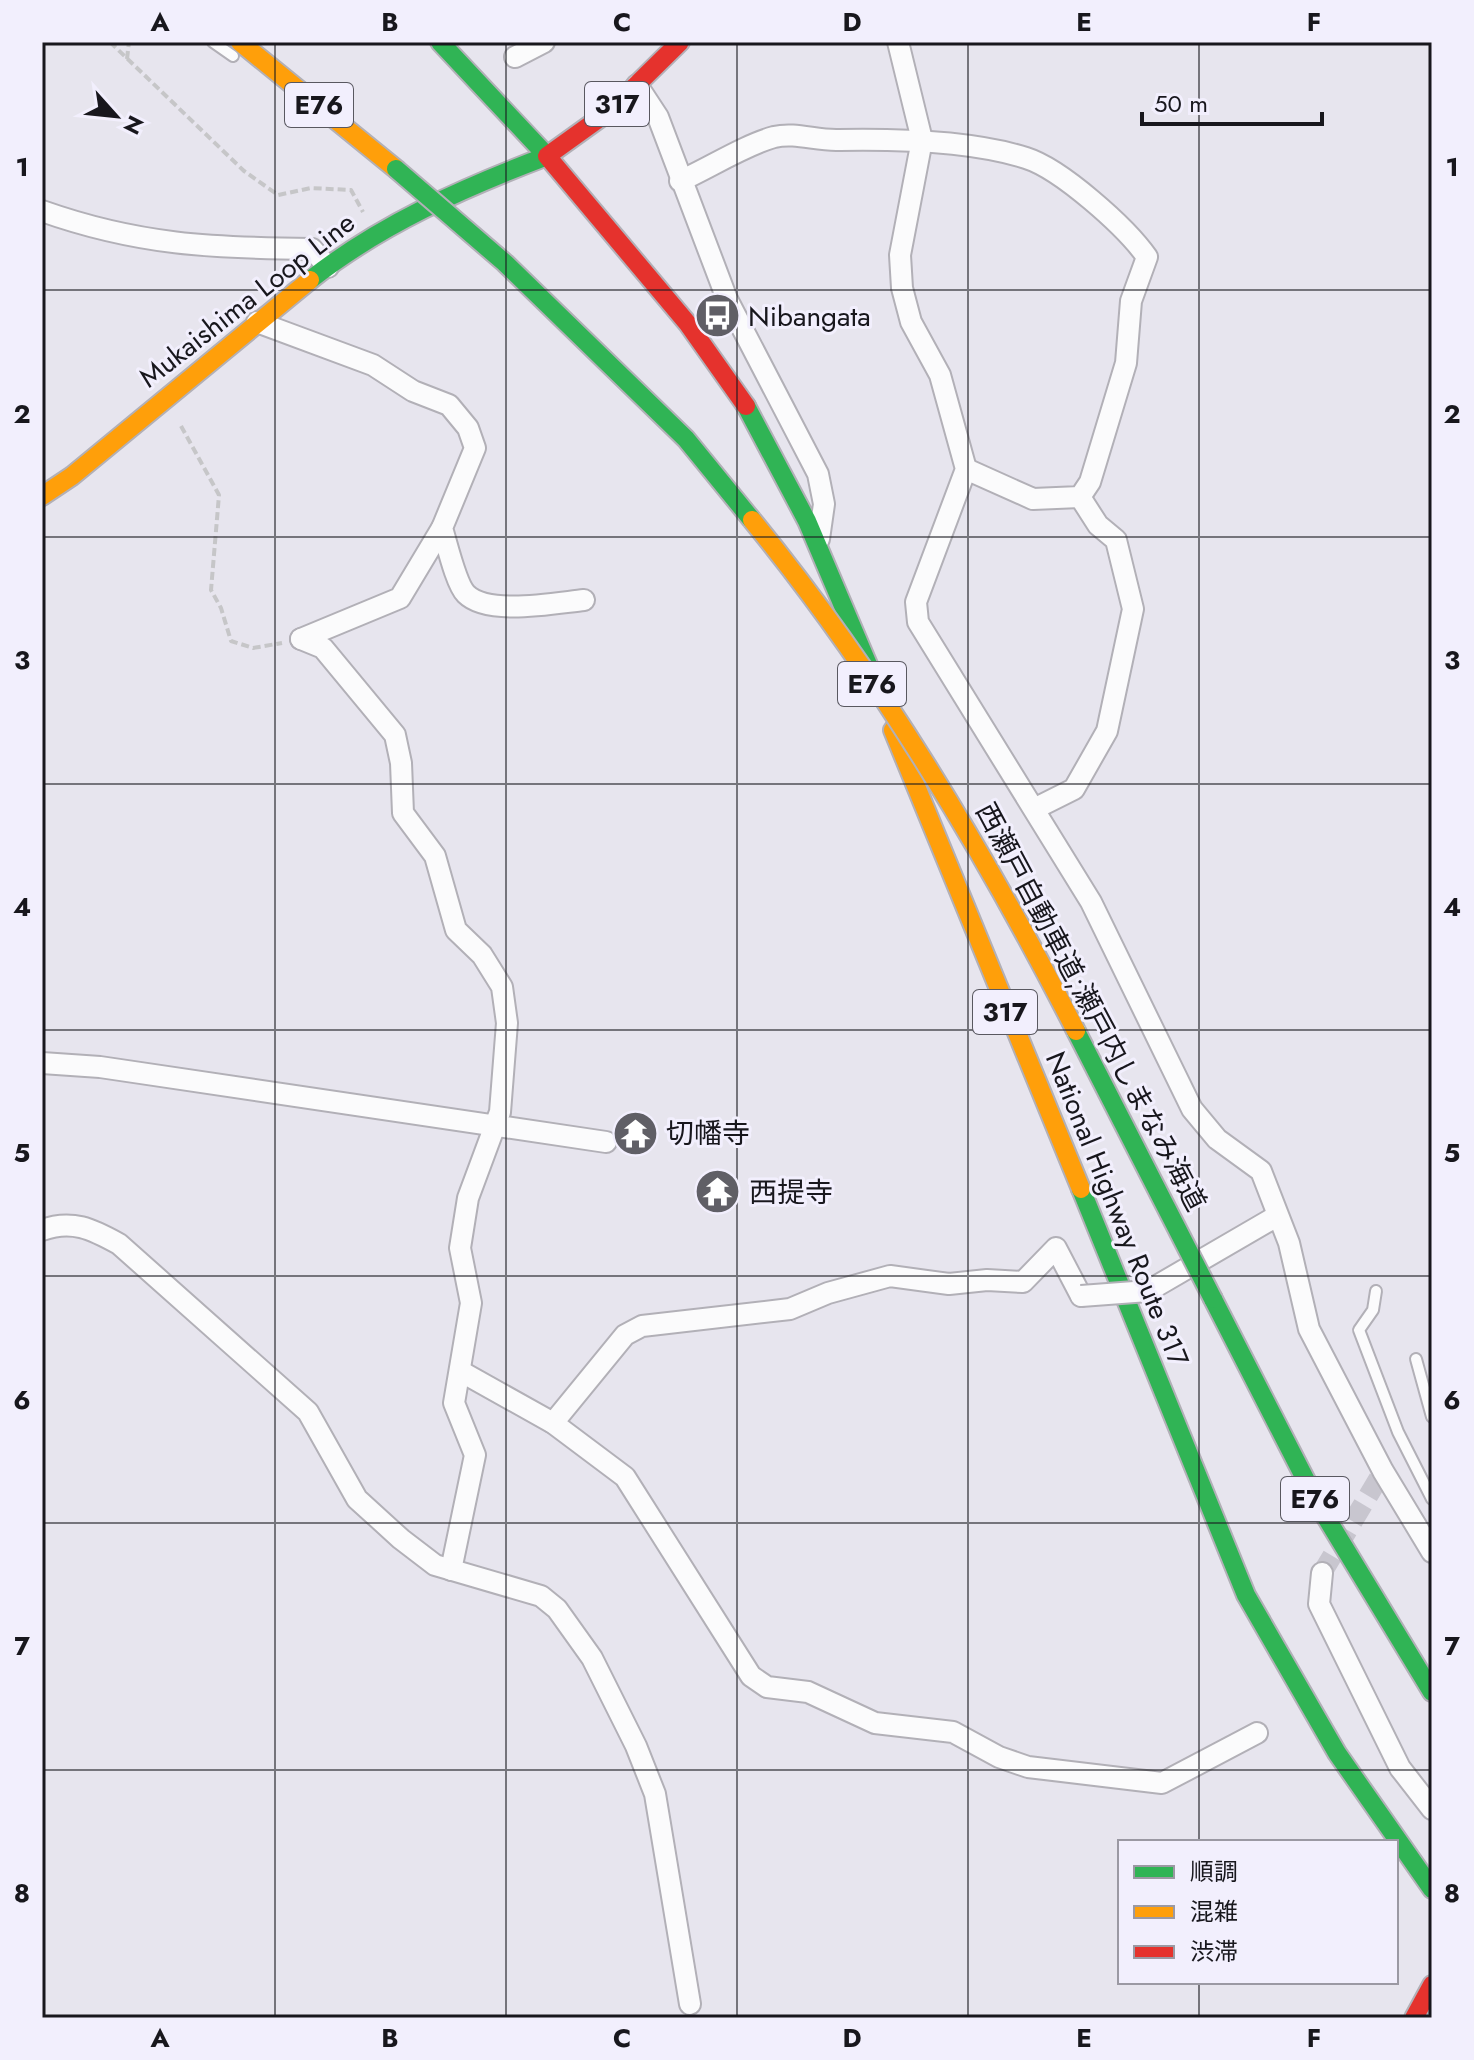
<svg xmlns="http://www.w3.org/2000/svg" width="1474" height="2060" font-family="Jost,'Noto Sans JP',sans-serif">
	<style>
		.lines { fill: none; stroke-linecap: round; stroke-linejoin: round }
		.street-tunnel { stroke: #c8c6cf; stroke-width: 20; stroke-dasharray: 20 10; stroke-linecap: butt }
		.lane-casing { stroke: #b2b0b7; stroke-width: 14 }
		.street-casing { stroke: #b2b0b7; stroke-width: 24 }
		.fast-casing { stroke: #b2b0b7; stroke-width: 22 }
		.slow-casing { stroke: #b2b0b7; stroke-width: 22 }
		.jam-casing { stroke: #b2b0b7; stroke-width: 22 }
		.path { stroke: #c6c6c8; stroke-width: 4; stroke-dasharray: 8 4; stroke-linecap: butt }
		.lane { stroke: #fbfbfc; stroke-width: 10 }
		.street { stroke: #fbfbfc; stroke-width: 20 }
		.fast { stroke: #30b455; stroke-width: 18 }
		.slow { stroke: #ff9f0a; stroke-width: 18 }
		.jam { stroke: #e5322d; stroke-width: 18 }
		.street-bridge-casing { stroke: #b2b0b7; stroke-width: 24; stroke-linecap: butt }
		.fast-bridge-casing { stroke: #b2b0b7; stroke-width: 22; stroke-linecap: butt }
		.slow-bridge-casing { stroke: #b2b0b7; stroke-width: 22; stroke-linecap: butt }
		.street-bridge { stroke: #fbfbfc; stroke-width: 20 }
		.fast-bridge { stroke: #30b455; stroke-width: 18 }
		.slow-bridge { stroke: #ff9f0a; stroke-width: 18 }
		.grid { fill: none; stroke: #18171d; stroke-width: 2; stroke-opacity: 0.55 }
		.labels { text-anchor: middle; dominant-baseline: central; stroke-width: 6; stroke-linejoin: round; paint-order: stroke }
		.shield { fill: #f2effd; stroke: #595860; stroke-width: 2 }
		.shield-label { font-size: 26px; font-weight: bold; fill: #18171d }
		.street-label { font-size: 28px; fill: #18171d; stroke: #f2effd }
		.poi-label { font-size: 28px; fill: #18171d; stroke: #f2effd; text-anchor: start }
		.neatline { fill: none; stroke: #18171d; stroke-width: 3 }
		.grid-label { font-size: 26px; text-anchor: middle; font-weight: bold; fill: #18171d }
	</style>
	<rect width="100%" height="100%" fill="#e7e5ee"/>
	<g class="lines">
		<path class="street-tunnel" d="M1322 1573 1383 1471"/>
		<defs>
			<g id="lane">
				<path d="M213 42 233 56"/>
				<path d="M1376 1291 1373 1310 1359 1330 1398 1432 1432 1499"/>
				<path d="M1416 1359 1432 1417"/>
			</g>
			<g id="street">
				<path d="M898 42 922 140 900 255 902 288 911 322 940 375 966 469 916 602 918 622 1091 902 1192 1109 1217 1139 1261 1171 1289 1243 1309 1329 1383 1471 1432 1552"/>
				<path d="M515 57 544 42"/>
				<path d="M637 85 658 117 727 299 818 474 824 504 819 539"/>
				<path d="M680 181C709 168 745 145 774 137 796 132 816 141 839 140 895 139 973 141 1026 158 1061 169 1126 227 1147 257L1131 301 1126 363 1090 482 1080 497 1033 499 966 469"/>
				<path d="M42 211C138 245 212 248 312 249L328 267"/>
				<path d="M257 322 373 365 413 391 449 405 468 428 475 448 442 528C447 544 456 584 466 594 488 616 555 603 584 600"/>
				<path d="M301 639 323 648 395 735 401 763 403 813 435 856 456 930 482 955 502 987 507 1023 500 1112 468 1198 460 1248 471 1303 454 1403 475 1455 451 1570"/>
				<path d="M301 639 400 598 442 528"/>
				<path d="M1036 808 1074 789 1107 731 1133 609 1116 540 1098 525 1080 497"/>
				<path d="M42 1063 100 1067 606 1142"/>
				<path d="M42 1230C72 1219 92 1229 119 1244L308 1412 357 1499 401 1539 435 1565 541 1596 557 1609 592 1658 636 1746 655 1794 690 2004"/>
				<path d="M1148 1291 1277 1216"/>
				<path d="M460 1371 553 1423 625 1477 751 1676 767 1687 808 1692 875 1723 953 1732 999 1757 1028 1767 1162 1783 1257 1733"/>
				<path d="M553 1423 625 1335 642 1326 790 1309 828 1293 890 1276 949 1284 987 1280 1023 1282 1056 1248 1081 1296"/>
				<path d="M1322 1573 1319 1604 1400 1768 1432 1809"/>
			</g>
			<g id="fast">
				<path d="M310 280C381 224 463 188 547 156L440 42"/>
				<path d="M746 406 807 521 869 667"/>
				<path d="M1081 1189 1246 1595 1337 1753 1432 1889"/>
				<path d="M1213 1299 1318 1504 1432 1692"/>
			</g>
			<g id="slow">
				<path d="M240 42 396 169"/>
				<path d="M42 496 72 476 310 280"/>
				<path d="M893 730 1081 1189"/>
			</g>
			<g id="jam">
				<path d="M680 42 611 110 547 156 688 324 746 406"/>
				<path d="M1414 2018 1432 1985"/>
			</g>
		</defs>
		<use href="#lane" class="lane-casing"/>
		<use href="#street" class="street-casing"/>
		<use href="#fast" class="fast-casing"/>
		<use href="#slow" class="slow-casing"/>
		<use href="#jam" class="jam-casing"/>
		<g class="path">
			<path d="M110 42 244 171 278 195 311 188 351 190 363 212"/>
			<path d="M127 59 129 42"/>
			<path d="M181 426 219 495 211 590 221 608 231 641 253 648 282 643"/>
		</g>
		<use href="#lane" class="lane"/>
		<use href="#street" class="street"/>
		<use href="#fast" class="fast"/>
		<use href="#slow" class="slow"/>
		<use href="#jam" class="jam"/>
		<defs>
			<path id="street-bridge" d="M1081 1296 1148 1291"/>
			<g id="fast-bridge">
				<path d="M396 169 505 263 686 439 752 520"/>
				<path d="M1076 1031 1213 1299"/>
			</g>
			<path id="slow-bridge" d="M752 520C880 677 984 851 1076 1031"/>
		</defs>
		<use href="#street-bridge" class="street-bridge-casing"/>
		<use href="#fast-bridge" class="fast-bridge-casing"/>
		<use href="#slow-bridge" class="slow-bridge-casing"/>
		<use href="#street-bridge" class="street-bridge"/>
		<use href="#fast-bridge" class="fast-bridge"/>
		<use href="#slow-bridge" class="slow-bridge"/>
	</g>
	<path class="grid" d="M275 42V2018M506 42V2018M737 42V2018M968 42V2018M1199 42V1842M42 290H1432M42 537H1432M42 784H1432M42 1030H1432M42 1276H1432M42 1523H1432M42 1770H1432M1199 1982V2018"/>
	<defs>
		<symbol id="bus-disc" viewBox="-11 -11 22 22"><circle r="9.5" fill="#605f66" stroke="#f2effd"/><path d="M-5-6H5V4H4V6H2V4H-2V6H-4V4H-5ZM-3.5-4V0h7V-4ZM-3.5 1.2v1.5H-2V1.2ZM2 1.2v1.5H3.5V1.2Z" fill="#fff"/></symbol>
		<symbol id="temple-disc" viewBox="-11 -11 22 22"><circle r="9.5" fill="#605f66" stroke="#f2effd"/><path d="M0-6L5-2H3V0L6.5 2.5H4V6H1.5V3h-3V6H-4V2.5H-6.5L-3 0V-2H-5Z" fill="#fff"/></symbol>
	</defs>
	<g fill-rule="evenodd">
		<use href="#bus-disc" x="692" y="290" width="51" height="51"/>
		<use href="#temple-disc" x="610" y="1108" width="51" height="51"/>
		<use href="#temple-disc" x="692" y="1166" width="51" height="51"/>
	</g>
	<g class="labels">
		<g class="shield">
			<rect x="585" y="82" width="64" height="44" rx="6"/>
			<rect x="285" y="83" width="68" height="44" rx="6"/>
			<rect x="838" y="662" width="68" height="44" rx="6"/>
			<rect x="973" y="990" width="64" height="44" rx="6"/>
			<rect x="1281" y="1477" width="68" height="44" rx="6"/>
		</g>
		<g class="shield-label">
			<text x="617" y="104">317</text>
			<text x="319" y="105">E76</text>
			<text x="872" y="684">E76</text>
			<text x="1005" y="1012">317</text>
			<text x="1315" y="1499">E76</text>
		</g>
		<g class="street-label">
			<text transform="translate(247 300) rotate(-38)">Mukaishima Loop Line</text>
			<text transform="translate(1091 1007) rotate(62)">西瀬戸自動車道;瀬戸内しまなみ海道</text>
			<text transform="translate(1117 1209) rotate(68)">National Highway Route 317</text>
		</g>
		<g class="poi-label">
			<text x="748" y="316">Nibangata</text>
			<text x="666" y="1133">切幡寺</text>
			<text x="749" y="1192">西提寺</text>
		</g>
	</g>
	<rect width="1474" height="2060" fill="none" stroke="#f2effd" stroke-width="88"/>
	<rect x="1118" y="1840" width="280" height="144" fill="#f2effd" stroke="#9b99a3" stroke-width="2"/>
	<rect x="1134" y="1866" width="40" height="12" fill="#30b455" stroke="#9b99a3" stroke-width="2"/>
	<text x="1190" y="1880" font-size="24" fill="#18171d">順調</text>
	<rect x="1134" y="1906" width="40" height="12" fill="#ff9f0a" stroke="#9b99a3" stroke-width="2"/>
	<text x="1190" y="1920" font-size="24" fill="#18171d">混雑</text>
	<rect x="1134" y="1946" width="40" height="12" fill="#e5322d" stroke="#9b99a3" stroke-width="2"/>
	<text x="1190" y="1960" font-size="24" fill="#18171d">渋滞</text>
	<g transform="translate(116 116) rotate(117)" stroke="#f2effd" stroke-width="6" paint-order="stroke">
	<path d="M0-6L14 30L0 20L-14 30Z" fill="#18171d"/>
	<text y="-12" font-size="22" font-weight="bold" text-anchor="middle" fill="#18171d">N</text>
	</g>
	<path d="M1142 112v12h180v-12" fill="none" stroke="#18171d" stroke-width="4"/>
	<text x="1154" y="112" font-size="24" fill="#18171d" stroke="#f2effd" stroke-width="6" paint-order="stroke">50 m</text>
	<rect x="44" y="44" width="1386" height="1972" class="neatline"/>
	<g class="grid-label">
		<text x="160" y="31">A</text>
		<text x="390" y="31">B</text>
		<text x="622" y="31">C</text>
		<text x="852" y="31">D</text>
		<text x="1084" y="31">E</text>
		<text x="1314" y="31">F</text>
		<text x="22" y="176">1</text>
		<text x="1452" y="176">1</text>
		<text x="22" y="423">2</text>
		<text x="1452" y="423">2</text>
		<text x="22" y="669">3</text>
		<text x="1452" y="669">3</text>
		<text x="22" y="916">4</text>
		<text x="1452" y="916">4</text>
		<text x="22" y="1162">5</text>
		<text x="1452" y="1162">5</text>
		<text x="22" y="1409">6</text>
		<text x="1452" y="1409">6</text>
		<text x="22" y="1655">7</text>
		<text x="1452" y="1655">7</text>
		<text x="22" y="1902">8</text>
		<text x="1452" y="1902">8</text>
		<text x="160" y="2047">A</text>
		<text x="390" y="2047">B</text>
		<text x="622" y="2047">C</text>
		<text x="852" y="2047">D</text>
		<text x="1084" y="2047">E</text>
		<text x="1314" y="2047">F</text>
	</g>
</svg>
